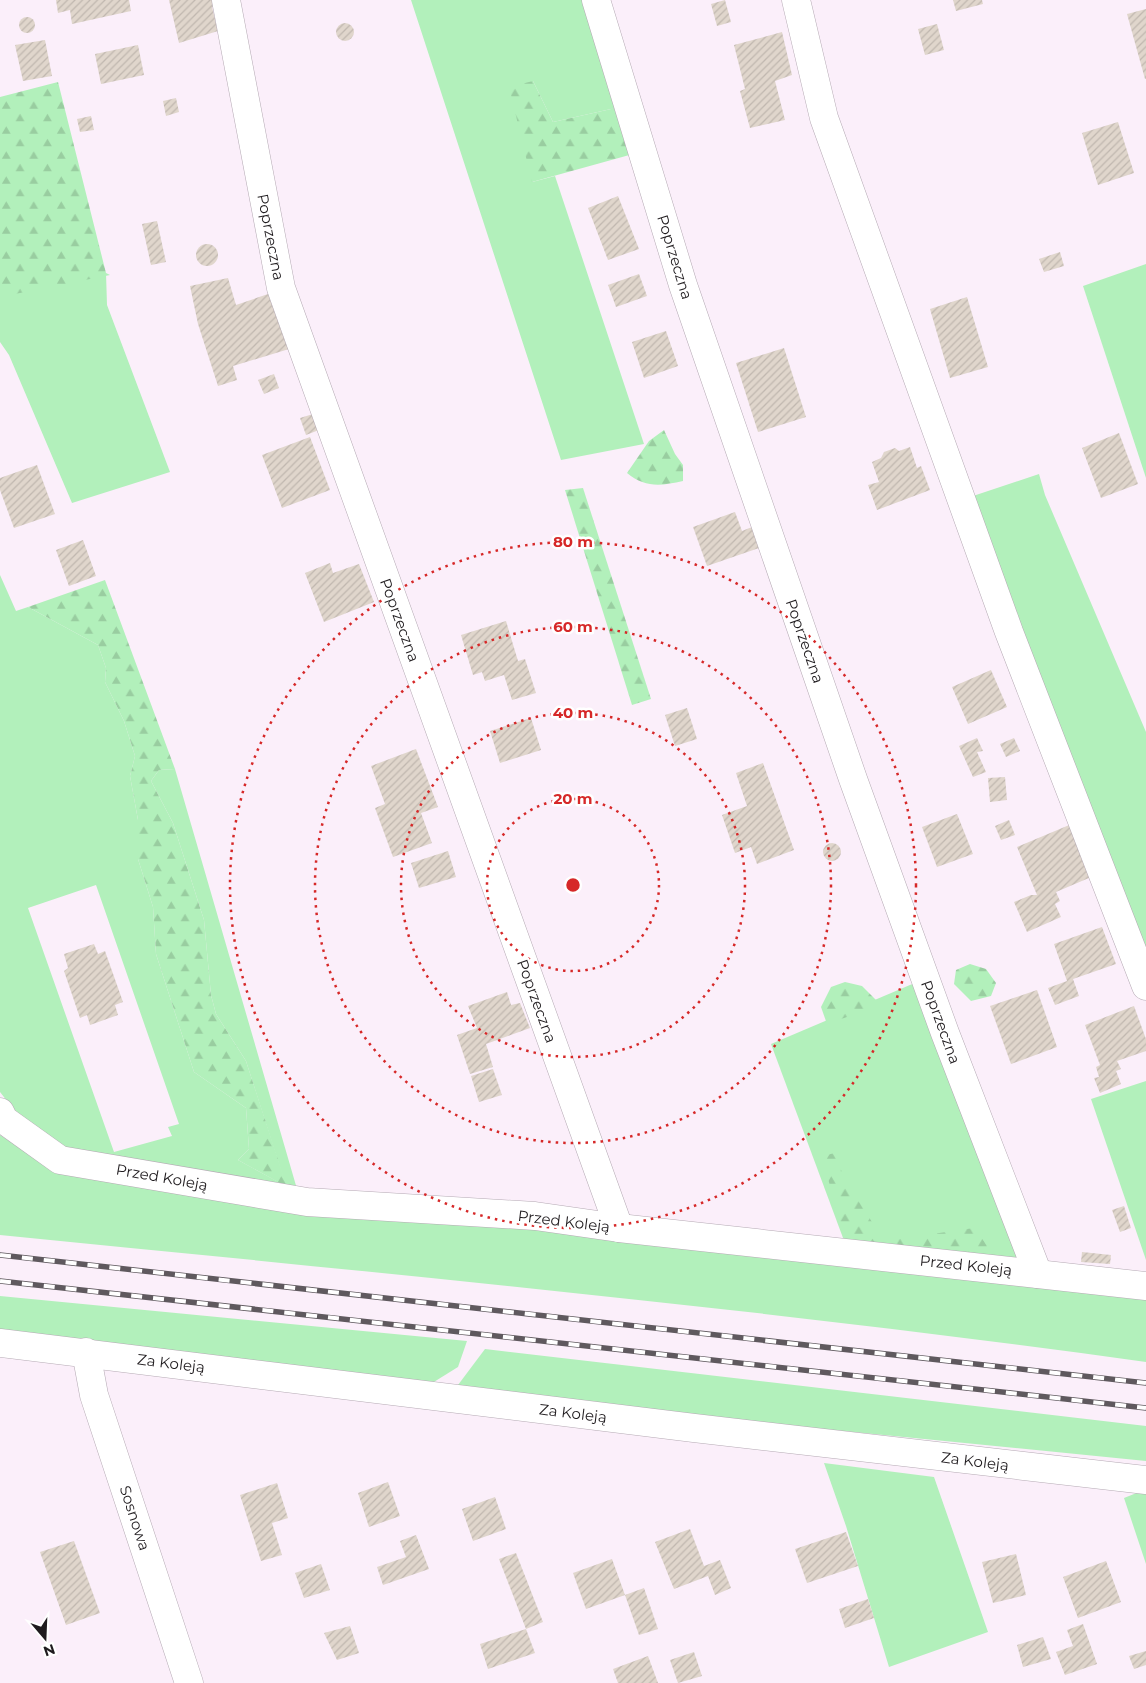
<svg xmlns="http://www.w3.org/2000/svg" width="1146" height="1683" font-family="Montserrat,sans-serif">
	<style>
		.grass { fill: #b2f0bb; fill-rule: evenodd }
		.forest { fill: url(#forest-firs) }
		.building { fill: url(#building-hatch) }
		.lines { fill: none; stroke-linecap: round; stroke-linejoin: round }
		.street-casing { stroke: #b5aab4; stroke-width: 29 }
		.street { stroke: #fff; stroke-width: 28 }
		.rail-casing { stroke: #5f595e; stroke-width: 5.5 }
		.rail { stroke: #fff; stroke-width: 4; stroke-dasharray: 11; stroke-linecap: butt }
		.ring { fill: none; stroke: #d62828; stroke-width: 2.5; stroke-dasharray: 2.5 5 }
		.labels { text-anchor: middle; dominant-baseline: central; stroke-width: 5; stroke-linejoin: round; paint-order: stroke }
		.street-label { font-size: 15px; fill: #1f1b1e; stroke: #fff }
		.centre { fill: #d62828; stroke: #fff; stroke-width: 2.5 }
		.ring-label { font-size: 15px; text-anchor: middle; font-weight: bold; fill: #d62828; stroke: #fff; stroke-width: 5; stroke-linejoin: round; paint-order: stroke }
	</style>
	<defs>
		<pattern id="forest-firs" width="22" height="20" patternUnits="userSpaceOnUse" patternTransform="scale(1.25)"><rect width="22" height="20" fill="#b2f0bb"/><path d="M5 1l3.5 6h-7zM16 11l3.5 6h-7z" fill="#99cda0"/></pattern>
		<pattern id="building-hatch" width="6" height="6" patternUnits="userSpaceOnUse" patternTransform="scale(1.25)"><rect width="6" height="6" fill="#e0d6cc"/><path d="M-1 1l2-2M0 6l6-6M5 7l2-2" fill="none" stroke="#c0b7af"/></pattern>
	</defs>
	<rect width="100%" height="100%" fill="#fbeffa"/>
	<g class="grass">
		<path d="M411 0H586L620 107 553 122 533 81 532 182 555 176 644 444 561 460Z"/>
		<path d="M1146 264V478L1083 286Z"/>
		<path d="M106 273 107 305 170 472 72 503 9 355 0 342V296Z"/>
		<path d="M1039 474 1045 495 1146 732V952L1008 597 973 496Z"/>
		<path d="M0 575 16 611 28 607 98 645 106 668 105 682 124 721 135 756 130 776 138 820V859L153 907 156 954 194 1072 246 1108 249 1149 238 1160 286 1186 246 1061 216 1014 211 995 204 920 173 823 151 781 159 770 175 769 297 1189 71 1151 29 1129 0 1092ZM96 885 179 1124 168 1127 172 1136 114 1152 28 908Z"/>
		<path d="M917 982 1028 1260 846 1246 771 1044Z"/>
		<path d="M1146 1081V1260L1091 1099Z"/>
		<path d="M0 1135 59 1173 1146 1297V1362C766 1309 382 1273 0 1235Z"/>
		<path d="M0 1296 467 1341 458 1367 429 1385 0 1329Z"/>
		<path d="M485 1349 1146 1426V1461L753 1422 458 1385Z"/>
		<path d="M824 1463 934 1477 988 1632 889 1667 846 1526Z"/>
		<path d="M1139 1492 1146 1493V1564L1124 1498Z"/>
	</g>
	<g class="forest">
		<path d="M533 81 553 122 620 107 633 154 532 182 509 87Z"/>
		<path d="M58 82 106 273 110 275 0 297V97Z"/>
		<path d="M664 430 675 454 683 465V481C661 486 645 488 627 473L649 441Z"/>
		<path d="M583 488 651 699 632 705 565 490Z"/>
		<path d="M105 580 175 769 159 770 151 781 173 823 204 920 211 995 216 1014 246 1061 287 1187 238 1160 249 1149 246 1108 194 1072 156 954 153 907 138 859V820L130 776 135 756 124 721 105 682 106 668 98 645 28 607Z"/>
		<path d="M970 964 986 969 996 983 991 996 971 1001 954 984 956 970Z"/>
		<path d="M845 982 862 986 881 1005 827 1024 821 1007 831 987Z"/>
		<path d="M835 1153 844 1178 884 1241 974 1228 999 1261 846 1246 822 1156Z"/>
	</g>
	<g class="building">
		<path d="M56 0H129L131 11 72 24 70 10 58 13Z"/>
		<path d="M169 0H215L216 6 212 7 218 31 179 43Z"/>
		<path d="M725 0 731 22 717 26 711 4Z"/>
		<path d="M953 0H982L983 4 956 11Z"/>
		<path d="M1146 9V79H1145L1127 14Z"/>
		<circle cx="27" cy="25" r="8"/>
		<circle cx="345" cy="32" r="9"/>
		<path d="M937 24 944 50 925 55 918 29Z"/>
		<path d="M782 32 792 75 775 81 785 120 750 128 740 91 745 89 734 45Z"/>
		<path d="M45 40 52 76 23 81 15 45Z"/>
		<path d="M138 45 144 75 101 84 95 54Z"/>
		<path d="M176 98 179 112 166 116 163 101Z"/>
		<path d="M91 116 94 130 80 132 77 119Z"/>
		<path d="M1118 122 1134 173 1098 185 1082 133Z"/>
		<path d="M618 196 639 249 608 260 588 208Z"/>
		<path d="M157 221 166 262 151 265 142 224Z"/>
		<circle cx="207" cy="255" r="11"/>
		<path d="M1060 252 1064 266 1044 272 1039 259Z"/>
		<path d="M639 274 647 296 616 307 608 285Z"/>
		<path d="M228 278 236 305 271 293 289 349 233 366 237 380 218 386 198 324 190 286Z"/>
		<path d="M967 297 988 367 950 378 930 309Z"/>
		<path d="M666 331 678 366 644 378 632 342Z"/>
		<path d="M784 348 806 417 758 432 736 363Z"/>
		<path d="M274 374 279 388 264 394 258 380Z"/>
		<path d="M313 414 319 430 306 435 300 418Z"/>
		<path d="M1119 433 1138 484 1101 498 1082 448Z"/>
		<path d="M310 437 330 490 282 508 262 455Z"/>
		<path d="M910 447 917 468 921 466 930 490 877 510 868 485 879 482 872 462 881 458 884 452 895 448 899 451Z"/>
		<path d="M37 465 55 514 14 528 0 490V478Z"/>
		<path d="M735 512 742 531 752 527 759 548 707 566 693 527Z"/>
		<path d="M83 540 96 576 69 586 56 550Z"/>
		<path d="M330 563 333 573 359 564 374 602 324 622 305 573Z"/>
		<path d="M506 621 518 661 525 659 536 693 512 700 504 675 485 681 482 672 473 675 461 635Z"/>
		<path d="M991 670 1007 707 968 724 952 687Z"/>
		<path d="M687 708 697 739 675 746 665 715Z"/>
		<path d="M531 718 541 750 500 763 490 731Z"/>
		<path d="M977 738 983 751 977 752 986 772 973 777 959 746Z"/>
		<path d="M1014 738 1020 751 1006 757 1000 744Z"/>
		<path d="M416 749 438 807 421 813 432 843 393 857 375 808 385 804 371 766Z"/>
		<path d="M763 763 794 850 757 864 751 847 735 853 722 815 747 806 736 773Z"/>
		<path d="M1005 777 1007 800 990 802 988 778Z"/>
		<path d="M957 814 973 854 937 867 922 827Z"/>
		<path d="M1009 820 1015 835 1001 840 995 826Z"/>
		<path d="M1074 823 1096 875 1056 892 1060 901 1055 904 1061 917 1027 932 1014 902 1031 895H1037L1017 847Z"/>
		<circle cx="832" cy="852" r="9"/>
		<path d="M448 851 456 877 419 888 411 863Z"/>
		<path d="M1102 927 1116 964 1073 979 1079 996 1055 1005 1048 988 1067 981 1054 944Z"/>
		<path d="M94 944 98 954 105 951 123 1002 115 1005 118 1015 90 1025 87 1015 80 1018 64 971 68 968 64 954Z"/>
		<path d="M1037 990 1057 1047 1011 1064 990 1006Z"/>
		<path d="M507 992 511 1005 520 1003 530 1028 486 1044 493 1067 470 1074 457 1035 477 1028 468 1006Z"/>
		<path d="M1134 1006 1146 1039V1051L1117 1061 1121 1069 1116 1071 1121 1084 1100 1093 1094 1078 1099 1077 1096 1067 1100 1065 1085 1025Z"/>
		<path d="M493 1069 502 1095 479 1102 471 1076Z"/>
		<path d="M1124 1206 1131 1228 1120 1232 1112 1210Z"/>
		<path d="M1082 1252 1111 1255 1110 1264 1081 1262Z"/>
		<path d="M388 1482 400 1516 369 1527 358 1493Z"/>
		<path d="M277 1483 288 1518 272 1523 282 1555 261 1561 240 1495Z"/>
		<path d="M495 1497 506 1529 473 1541 462 1509Z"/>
		<path d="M690 1529 704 1566 720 1560 731 1588 715 1595 708 1576 674 1589 655 1542Z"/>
		<path d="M846 1532 858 1566 807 1583 795 1549Z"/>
		<path d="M416 1535 429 1569 383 1585 377 1567 406 1557 400 1541Z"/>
		<path d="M74 1541 100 1613 66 1625 40 1552Z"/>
		<path d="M516 1553 543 1622 526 1629 499 1559Z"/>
		<path d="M1016 1554 1026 1595 993 1603 982 1562Z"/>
		<path d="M612 1559 625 1595 586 1609 573 1573Z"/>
		<path d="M1106 1561 1121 1602 1078 1618 1063 1577Z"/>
		<path d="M321 1564 330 1590 304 1598 295 1573Z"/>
		<path d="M644 1588 658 1629 639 1635 625 1595Z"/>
		<path d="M868 1599 874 1618 845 1628 839 1609Z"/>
		<path d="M1083 1624 1097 1664 1065 1675 1056 1652 1073 1646 1067 1630Z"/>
		<path d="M350 1626 359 1653 337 1660 324 1633Z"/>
		<path d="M526 1629 535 1653 488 1669 480 1644Z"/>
		<path d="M1043 1637 1051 1659 1023 1667 1017 1645Z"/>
		<path d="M1146 1651V1665L1134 1669 1129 1656Z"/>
		<path d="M694 1652 702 1676 678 1683 670 1660Z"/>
		<path d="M648 1656 658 1683H618L613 1669Z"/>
	</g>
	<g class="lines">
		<defs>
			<g id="street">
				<path d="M226 0 281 288 619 1228"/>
				<path d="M596 0 683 285 853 779 945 1033 1038 1274"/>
				<path d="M796 0 824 118 1009 632 1146 986"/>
				<path d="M0 1112 4 1120 60 1160 307 1202 535 1216 619 1228 1146 1286"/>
				<path d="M0 1343 694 1428 1146 1480"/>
				<path d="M86 1352 94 1395 189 1683"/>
			</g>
		</defs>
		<use href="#street" class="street-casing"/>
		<use href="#street" class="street"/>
		<defs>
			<g id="rail">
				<path d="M0 1255 1146 1383"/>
				<path d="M0 1281 1146 1408"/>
			</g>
		</defs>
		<use href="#rail" class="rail-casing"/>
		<use href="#rail" class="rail"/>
	</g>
	<g class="ring">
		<circle cx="573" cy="885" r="86"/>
		<circle cx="573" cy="885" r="172"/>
		<circle cx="573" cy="885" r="258"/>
		<circle cx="573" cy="885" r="343"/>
	</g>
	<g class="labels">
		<g class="street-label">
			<text transform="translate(271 237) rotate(79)">Poprzeczna</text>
			<text transform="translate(675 257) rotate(73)">Poprzeczna</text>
			<text transform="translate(400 620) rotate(70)">Poprzeczna</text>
			<text transform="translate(805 641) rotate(71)">Poprzeczna</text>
			<text transform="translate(537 1001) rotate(70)">Poprzeczna</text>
			<text transform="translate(941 1022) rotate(70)">Poprzeczna</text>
			<text transform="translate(162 1177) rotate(10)">Przed Koleją</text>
			<text transform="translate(564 1221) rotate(7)">Przed Koleją</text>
			<text transform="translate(966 1265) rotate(6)">Przed Koleją</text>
			<text transform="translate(171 1363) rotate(7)">Za Koleją</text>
			<text transform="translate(573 1413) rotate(7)">Za Koleją</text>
			<text transform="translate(975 1461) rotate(7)">Za Koleją</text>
			<text transform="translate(135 1518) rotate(72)">Sosnowa</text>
		</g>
	</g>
	<circle cx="573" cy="885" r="8" class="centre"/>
	<g class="ring-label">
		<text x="573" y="547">80 m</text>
		<text x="573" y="632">60 m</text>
		<text x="573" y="718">40 m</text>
		<text x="573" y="804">20 m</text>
	</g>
	<g transform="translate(45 1638) rotate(161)" stroke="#ffffff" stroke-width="4" paint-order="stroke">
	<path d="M0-4L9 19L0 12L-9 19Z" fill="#1f1b1e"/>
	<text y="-8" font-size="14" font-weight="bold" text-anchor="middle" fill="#1f1b1e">N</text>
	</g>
</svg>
